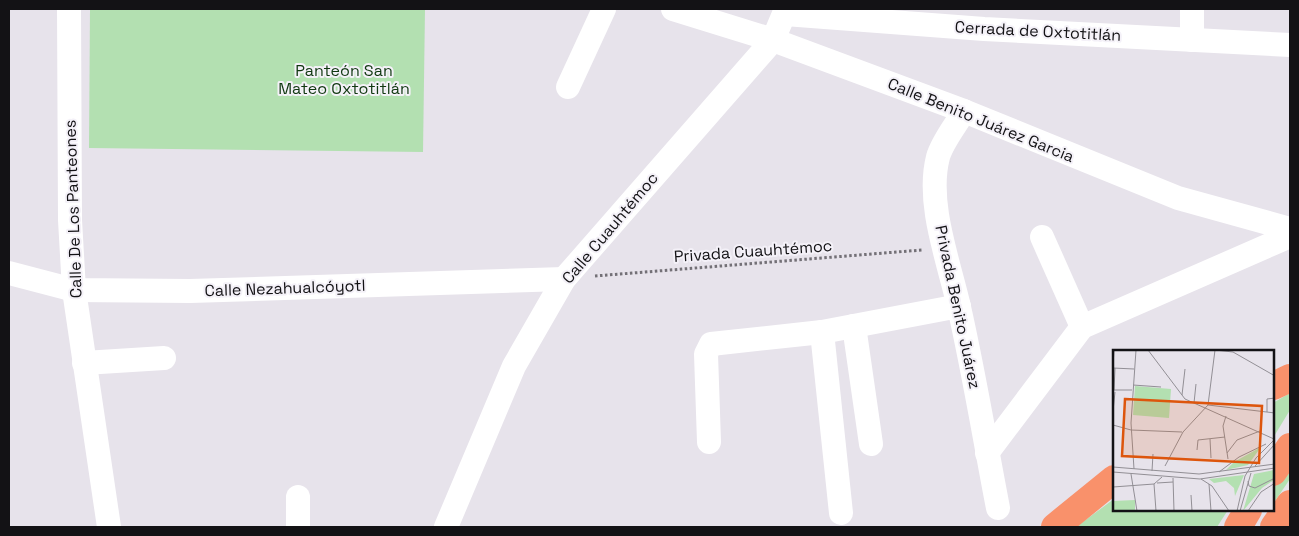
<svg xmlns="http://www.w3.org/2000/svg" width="1299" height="536" font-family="'Space Grotesk',sans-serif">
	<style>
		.green { fill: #b3e0b1 }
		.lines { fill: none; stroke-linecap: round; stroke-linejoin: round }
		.path { stroke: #737076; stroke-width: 3; stroke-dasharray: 2.5 2.5; stroke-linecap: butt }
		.minor { stroke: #fff; stroke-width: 24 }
		.highway { stroke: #f9916b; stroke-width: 28 }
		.labels { text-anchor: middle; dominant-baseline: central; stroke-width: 4; stroke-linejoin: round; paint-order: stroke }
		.street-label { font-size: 16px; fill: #131215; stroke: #f4f1f8 }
		.park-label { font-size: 16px; fill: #103810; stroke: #f4f1f8 }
		.inset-road { fill: none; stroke: #928f95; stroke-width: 1 }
		.view { fill: #dd550c; fill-opacity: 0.15; stroke: #dd550c; stroke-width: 2.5 }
		.inset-edge { fill: none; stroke: #131215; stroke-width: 2.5 }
	</style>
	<rect width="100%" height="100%" fill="#e7e3eb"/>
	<g class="green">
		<path d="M90 9H425L423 152 89 148Z"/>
		<path d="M1290 393V410L1273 438V403Z"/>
		<path d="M1290 462V479L1273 504V486Z"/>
		<path d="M1114 499V510H1228L1217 527H1076Z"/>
	</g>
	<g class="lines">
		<path class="path" d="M595 276 922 250"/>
		<g class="minor">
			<path d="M69 9 70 220 74 290 109 527"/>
			<path d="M673 9 773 40 964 111 1178 198 1290 229"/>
			<path d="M785 14 984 29 1290 45"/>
			<path d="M1192 40V9"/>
			<path d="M568 87 604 9"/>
			<path d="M964 111C956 125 942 142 938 157 926 203 949 262 959 307 974 373 985 441 998 508"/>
			<path d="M1042 237 1082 327"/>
			<path d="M9 273 74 290 190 291 564 279"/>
			<path d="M854 326 871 444"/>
			<path d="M822 332 841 513"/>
			<path d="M84 363 164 358"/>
			<path d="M709 442 706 354 711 344 822 332 959 306"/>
			<path d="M987 453 1082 327 1290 236"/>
			<path d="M298 527V497"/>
			<path d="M446 527 514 366 564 279 773 40 786 9"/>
		</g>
		<g class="highway">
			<path d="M1273 386 1290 378"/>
			<path d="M1273 472 1290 447"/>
			<path d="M1055 527 1114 479"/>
			<path d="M1238 527 1248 510"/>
			<path d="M1274 527 1290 504"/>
		</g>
	</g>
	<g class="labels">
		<g class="street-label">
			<text transform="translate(1038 31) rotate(3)">Cerrada de Oxtotitlán</text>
			<text transform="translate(981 120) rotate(22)">Calle Benito Juárez Garcia</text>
			<text transform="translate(73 209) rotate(-92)">Calle De Los Panteones</text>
			<text transform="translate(610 228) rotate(-50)">Calle Cuauhtémoc</text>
			<text transform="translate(753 251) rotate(-4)">Privada Cuauhtémoc</text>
			<text transform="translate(285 288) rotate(-2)">Calle Nezahualcóyotl</text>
			<text transform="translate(958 307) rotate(78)">Privada Benito Juárez</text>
		</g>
		<g class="park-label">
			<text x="344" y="70">Panteón San<tspan x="344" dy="18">Mateo Oxtotitlán</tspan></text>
		</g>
	</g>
	<g transform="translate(1113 350)">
		<rect width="161" height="161" fill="#e7e3eb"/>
		<path d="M22 36 58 39 56 68 20 65ZM148 97 135 115 113 120 121 112ZM161 120V130L149 138 130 161 141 124ZM131 125 122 146 121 138 113 131 101 133 96 129ZM22 150V161H0V151Z" fill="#b3e0b1"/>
		<path class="inset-road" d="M35 0 72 49 161 89M0 15 1 0M0 18 21 19M20 35 48 37M1 40 2 18M1 40H19M69 45 72 19M81 53 83 34M95 55 162 63M0 61 2 42M154 62V49L162 48M113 66 110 76 115 109M0 75 18 80 69 82M97 89 98 108M84 100 85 90 112 87M114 103 124 90 147 81M52 116 70 82 95 55 102 0 120 2 162 26M142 116 162 94M0 117 86 124 162 114M21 119 18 73 23 0M39 121 40 104M0 122 87 129 162 118M106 122 126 107 153 94M18 124 24 161M60 128 61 161M88 129 99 136 116 161M135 131 136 136 142 138 162 128M44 133 60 132M41 134 43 161M96 134 98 161M0 137 41 134 49 127M78 145 79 161M124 161 132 126 143 108 162 89M127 161 138 123M135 161 148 142 162 133"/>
		<path class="view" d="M12 49 149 56 146 113 9 106Z"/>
		<rect width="161" height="161" class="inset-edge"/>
	</g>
	<rect width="1299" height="536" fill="none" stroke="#131215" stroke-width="20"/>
</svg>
